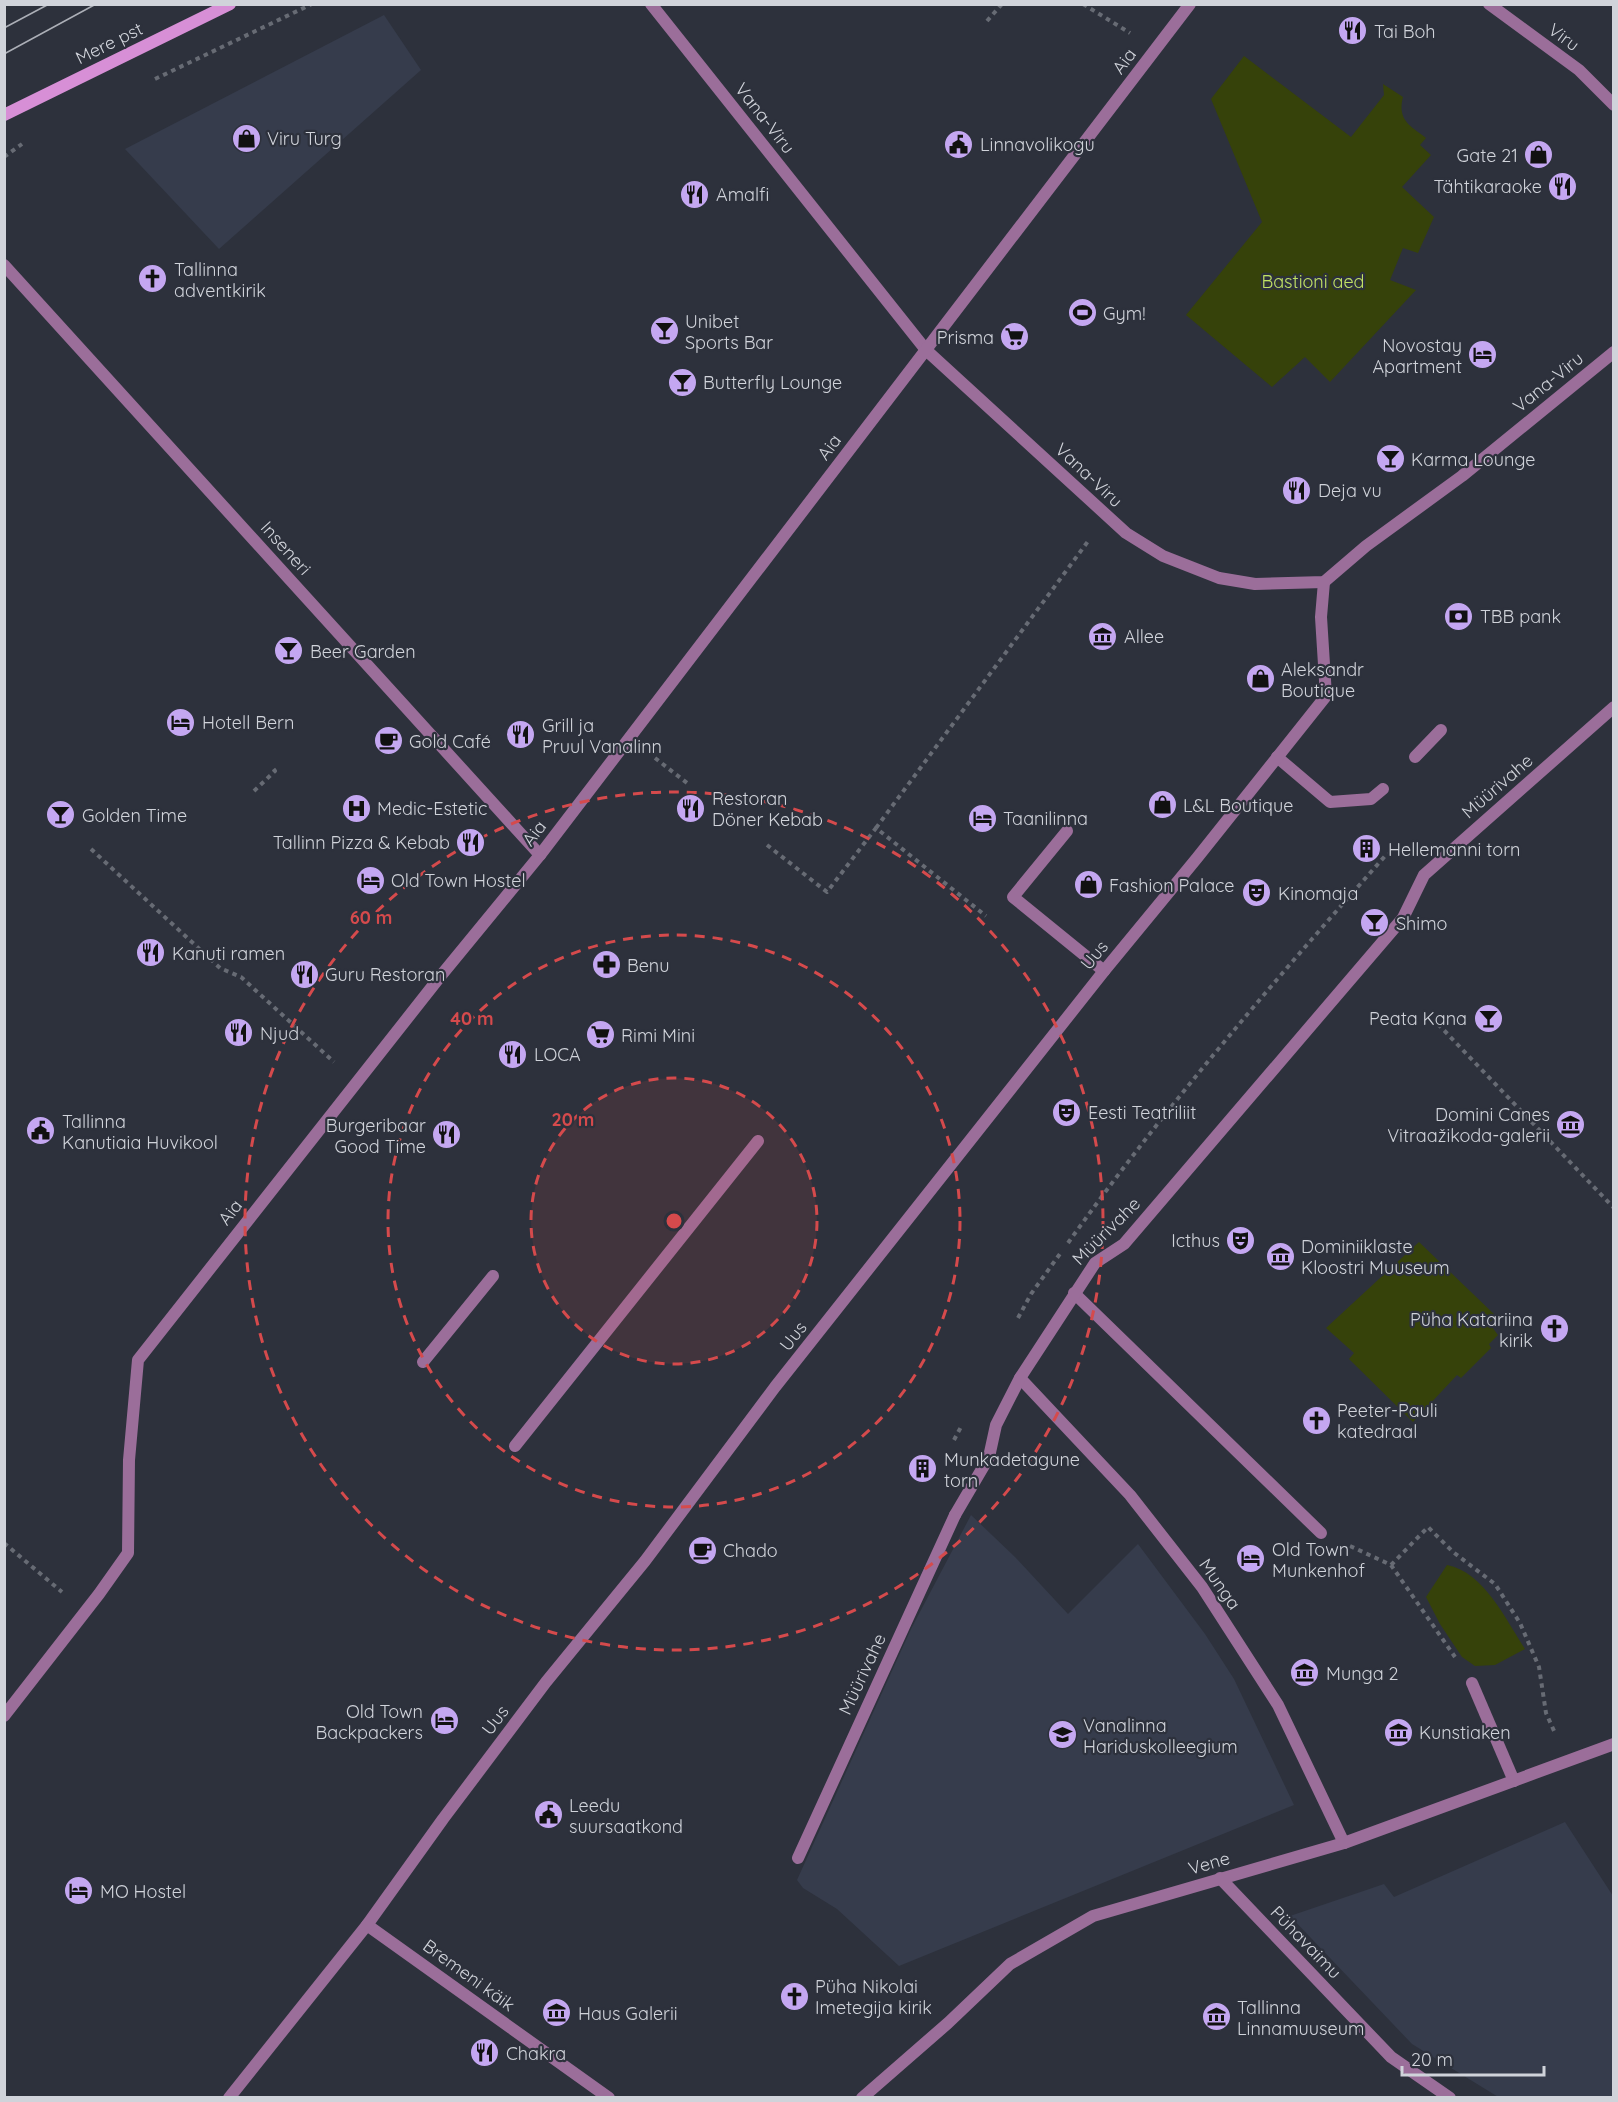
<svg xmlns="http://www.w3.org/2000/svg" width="1618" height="2102" font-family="Quicksand,sans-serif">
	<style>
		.built { fill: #363c4c }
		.green { fill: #36420a }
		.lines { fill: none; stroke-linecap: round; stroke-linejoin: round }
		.path { stroke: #676b74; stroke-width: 4; stroke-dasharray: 4.5 4.5; stroke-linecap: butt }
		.lane { stroke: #9b6e9a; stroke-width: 12 }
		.street { stroke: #9b6e9a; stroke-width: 12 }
		.secondary { stroke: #d78fd6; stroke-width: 12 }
		.tram { stroke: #acafb7; stroke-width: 1.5 }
		.ring { fill: none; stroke: #d54a4c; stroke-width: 3; stroke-dasharray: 10 8 }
		.labels { text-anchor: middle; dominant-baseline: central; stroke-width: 4.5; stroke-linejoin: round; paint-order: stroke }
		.poi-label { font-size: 18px; fill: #d0d3da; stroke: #2d313c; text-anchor: start }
		.street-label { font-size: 18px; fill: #d0d3da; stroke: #2d313c }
		.park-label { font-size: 18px; fill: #c1e164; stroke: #2d313c }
		.centre { fill: #d54a4c; stroke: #2d313c; stroke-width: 3 }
		.ring-label { font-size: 18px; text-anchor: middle; font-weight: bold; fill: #d54a4c; stroke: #2d313c; stroke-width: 4.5; stroke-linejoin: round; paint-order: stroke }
	</style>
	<rect width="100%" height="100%" fill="#2d313c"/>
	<g class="built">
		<path d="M384 15 421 70 219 249 125 149Z"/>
		<path d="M971 1515 1015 1557 1068 1614 1138 1544 1205 1634 1234 1679 1294 1805 899 1966 837 1909 803 1888 797 1880 911 1629Z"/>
		<path d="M1565 1822 1613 1896V2097L1500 2098 1495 2095 1412 2044 1290 1916 1384 1884 1394 1897Z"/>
	</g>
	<g class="green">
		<path d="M1244 56 1351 137 1384 95 1383 84 1403 97C1397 120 1410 126 1426 138L1420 145 1431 155 1402 187 1434 217 1418 253 1403 248 1390 280 1416 290 1330 382 1305 357 1272 387 1186 315 1262 222 1211 99Z"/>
		<path d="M1419 1242 1496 1316 1489 1323 1498 1335 1489 1344 1491 1348 1461 1378 1457 1375 1413 1422 1349 1359 1354 1353 1326 1328Z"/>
		<path d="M1447 1565C1484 1572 1506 1620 1525 1649L1495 1665 1475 1666 1462 1657 1440 1624 1426 1597Z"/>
	</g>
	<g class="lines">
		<g class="path">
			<path d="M1083 4 1130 33"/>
			<path d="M987 21 1002 4"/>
			<path d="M155 79 312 4"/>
			<path d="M4 157 22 144"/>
			<path d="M655 758 687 783"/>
			<path d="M254 791 275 771 272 767"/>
			<path d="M876 828 1089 540"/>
			<path d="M767 845 827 892 876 828 986 916"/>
			<path d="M91 849 220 968 241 977 334 1062"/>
			<path d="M1438 1024 1614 1208"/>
			<path d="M1068 1243C1165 1107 1275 980 1386 855L1404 849"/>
			<path d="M1018 1318 1031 1294 1062 1251"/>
			<path d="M954 1440 962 1425"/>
			<path d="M4 1543 62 1592"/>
			<path d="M1350 1546 1391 1565 1455 1657"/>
			<path d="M1391 1565 1428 1527 1453 1552 1495 1584 1520 1623 1539 1667 1546 1713 1555 1733"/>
		</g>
		<g class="lane">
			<path d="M1277 757 1330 802 1371 799 1383 789"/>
			<path d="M1415 757 1441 730"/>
			<path d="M1067 831 1013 897 1104 971"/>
			<path d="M1074 1293 1321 1533"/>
			<path d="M423 1362 493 1276"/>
			<path d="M515 1446 758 1141"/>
			<path d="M1472 1683 1514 1781"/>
			<path d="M798 1858 955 1515"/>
		</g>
		<g class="street">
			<path d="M651 4 926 350 1126 533 1163 556 1219 578 1255 584 1324 582 1366 546 1462 476 1614 352"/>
			<path d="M1489 4 1579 70 1614 105"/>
			<path d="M4 265 540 855"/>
			<path d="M1020 1378 1130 1495 1202 1587 1278 1705 1344 1843"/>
			<path d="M955 1515 989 1457 996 1425 1020 1378 1095 1263 1124 1244 1403 918 1424 875 1614 707"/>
			<path d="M4 1716 99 1594 128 1553 129 1460 138 1360 439 978 540 855 1190 4"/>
			<path d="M1220 1878 1391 2057 1450 2098"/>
			<path d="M367 1925 609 2098"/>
			<path d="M229 2098 367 1925 443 1819 546 1682 645 1561 775 1387 1104 971 1197 858 1326 696 1321 617 1324 582"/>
			<path d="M862 2098 948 2023 1010 1964 1093 1916 1344 1843 1614 1744"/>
		</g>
		<path class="secondary" d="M4 115 230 4"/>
		<g class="tram">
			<path d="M4 28 49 4"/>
			<path d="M4 54 96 4"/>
		</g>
	</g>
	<circle cx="674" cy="1221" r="143" fill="#d54a4c" fill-opacity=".12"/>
	<g class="ring">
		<circle cx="674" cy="1221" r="143"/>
		<circle cx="674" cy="1221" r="286"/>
		<circle cx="674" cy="1221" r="429"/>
	</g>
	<defs>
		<symbol id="restaurant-disc" viewBox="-11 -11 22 22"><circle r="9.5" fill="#c4a7f1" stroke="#2d313c"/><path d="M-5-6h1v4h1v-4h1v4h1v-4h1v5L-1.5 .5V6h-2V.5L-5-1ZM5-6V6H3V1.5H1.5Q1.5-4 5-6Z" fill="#111"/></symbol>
		<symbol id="shop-disc" viewBox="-11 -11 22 22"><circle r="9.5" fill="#c4a7f1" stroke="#2d313c"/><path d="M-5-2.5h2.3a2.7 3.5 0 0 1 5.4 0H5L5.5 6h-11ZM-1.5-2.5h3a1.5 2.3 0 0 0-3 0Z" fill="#111"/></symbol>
		<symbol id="civic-disc" viewBox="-11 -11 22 22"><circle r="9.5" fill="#c4a7f1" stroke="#2d313c"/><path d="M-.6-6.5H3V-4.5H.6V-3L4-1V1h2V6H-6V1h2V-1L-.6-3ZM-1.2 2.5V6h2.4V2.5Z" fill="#111"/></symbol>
		<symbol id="church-disc" viewBox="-11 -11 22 22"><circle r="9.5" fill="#c4a7f1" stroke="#2d313c"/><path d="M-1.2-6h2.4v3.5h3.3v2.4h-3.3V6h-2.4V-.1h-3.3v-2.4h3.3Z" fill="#111"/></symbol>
		<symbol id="stadium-disc" viewBox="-11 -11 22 22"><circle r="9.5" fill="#c4a7f1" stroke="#2d313c"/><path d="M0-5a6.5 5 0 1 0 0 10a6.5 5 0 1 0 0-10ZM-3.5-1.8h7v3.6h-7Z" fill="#111"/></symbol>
		<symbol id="bar-disc" viewBox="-11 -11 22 22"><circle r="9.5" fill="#c4a7f1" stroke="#2d313c"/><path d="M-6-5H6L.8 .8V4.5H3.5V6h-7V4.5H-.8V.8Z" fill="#111"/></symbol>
		<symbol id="supermarket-disc" viewBox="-11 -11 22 22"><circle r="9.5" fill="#c4a7f1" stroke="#2d313c"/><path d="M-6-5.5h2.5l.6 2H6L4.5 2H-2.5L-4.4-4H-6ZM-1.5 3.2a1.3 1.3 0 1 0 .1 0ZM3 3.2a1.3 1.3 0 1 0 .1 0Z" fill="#111"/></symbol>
		<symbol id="hotel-disc" viewBox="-11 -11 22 22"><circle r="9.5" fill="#c4a7f1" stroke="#2d313c"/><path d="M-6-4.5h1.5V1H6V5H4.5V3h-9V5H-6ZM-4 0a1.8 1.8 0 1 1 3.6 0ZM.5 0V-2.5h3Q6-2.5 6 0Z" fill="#111"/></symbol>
		<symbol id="bank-disc" viewBox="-11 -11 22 22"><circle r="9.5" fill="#c4a7f1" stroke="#2d313c"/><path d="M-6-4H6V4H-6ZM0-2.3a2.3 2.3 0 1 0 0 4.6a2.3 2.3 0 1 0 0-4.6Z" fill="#111"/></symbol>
		<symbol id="museum-disc" viewBox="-11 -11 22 22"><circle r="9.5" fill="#c4a7f1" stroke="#2d313c"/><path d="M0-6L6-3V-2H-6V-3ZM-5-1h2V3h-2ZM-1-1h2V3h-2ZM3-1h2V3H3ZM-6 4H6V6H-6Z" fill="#111"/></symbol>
		<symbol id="cafe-disc" viewBox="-11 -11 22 22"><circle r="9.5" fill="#c4a7f1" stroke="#2d313c"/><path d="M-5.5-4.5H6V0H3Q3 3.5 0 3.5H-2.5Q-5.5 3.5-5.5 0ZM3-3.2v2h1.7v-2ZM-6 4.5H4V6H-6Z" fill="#111"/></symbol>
		<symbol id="hospital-disc" viewBox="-11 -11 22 22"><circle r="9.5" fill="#c4a7f1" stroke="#2d313c"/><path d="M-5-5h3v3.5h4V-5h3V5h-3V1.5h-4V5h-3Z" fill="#111"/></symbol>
		<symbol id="building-disc" viewBox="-11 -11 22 22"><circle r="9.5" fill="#c4a7f1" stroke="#2d313c"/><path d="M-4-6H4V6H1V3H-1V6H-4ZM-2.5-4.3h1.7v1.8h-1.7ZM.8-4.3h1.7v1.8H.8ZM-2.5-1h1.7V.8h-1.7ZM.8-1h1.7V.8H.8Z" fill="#111"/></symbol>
		<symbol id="theatre-disc" viewBox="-11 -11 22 22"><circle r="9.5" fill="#c4a7f1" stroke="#2d313c"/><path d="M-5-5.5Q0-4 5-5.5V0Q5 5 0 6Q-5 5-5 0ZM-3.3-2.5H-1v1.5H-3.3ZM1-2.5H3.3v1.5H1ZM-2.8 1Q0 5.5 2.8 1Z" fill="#111"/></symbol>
		<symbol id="pharmacy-disc" viewBox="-11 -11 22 22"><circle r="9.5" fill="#c4a7f1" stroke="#2d313c"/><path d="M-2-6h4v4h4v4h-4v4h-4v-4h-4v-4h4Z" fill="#111"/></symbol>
		<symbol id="school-disc" viewBox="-11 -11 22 22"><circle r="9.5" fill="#c4a7f1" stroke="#2d313c"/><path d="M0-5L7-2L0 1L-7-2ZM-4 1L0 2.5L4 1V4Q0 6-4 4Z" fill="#111"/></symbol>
	</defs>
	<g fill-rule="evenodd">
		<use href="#restaurant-disc" x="1336" y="14" width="33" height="33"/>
		<use href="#shop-disc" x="230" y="122" width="33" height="33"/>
		<use href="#civic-disc" x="942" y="128" width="33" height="33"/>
		<use href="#shop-disc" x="1522" y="138" width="33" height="33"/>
		<use href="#restaurant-disc" x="1546" y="170" width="33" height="33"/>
		<use href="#restaurant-disc" x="678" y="178" width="33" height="33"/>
		<use href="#church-disc" x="136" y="262" width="33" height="33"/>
		<use href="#stadium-disc" x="1066" y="296" width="33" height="33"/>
		<use href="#bar-disc" x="648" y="314" width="33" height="33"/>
		<use href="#supermarket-disc" x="998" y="320" width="33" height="33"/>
		<use href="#hotel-disc" x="1466" y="338" width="33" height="33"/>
		<use href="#bar-disc" x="666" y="366" width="33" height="33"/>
		<use href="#bar-disc" x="1374" y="442" width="33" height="33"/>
		<use href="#restaurant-disc" x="1280" y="474" width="33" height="33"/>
		<use href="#bank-disc" x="1442" y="600" width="33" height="33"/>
		<use href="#museum-disc" x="1086" y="620" width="33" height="33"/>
		<use href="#bar-disc" x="272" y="634" width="33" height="33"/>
		<use href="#shop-disc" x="1244" y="662" width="33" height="33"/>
		<use href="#hotel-disc" x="164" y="706" width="33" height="33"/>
		<use href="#restaurant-disc" x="504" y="718" width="33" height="33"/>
		<use href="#cafe-disc" x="372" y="724" width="33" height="33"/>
		<use href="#shop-disc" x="1146" y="788" width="33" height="33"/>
		<use href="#hospital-disc" x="340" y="792" width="33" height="33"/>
		<use href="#restaurant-disc" x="674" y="792" width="33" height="33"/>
		<use href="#bar-disc" x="44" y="798" width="33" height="33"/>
		<use href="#hotel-disc" x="966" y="802" width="33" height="33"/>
		<use href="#restaurant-disc" x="454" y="826" width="33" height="33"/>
		<use href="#building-disc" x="1350" y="832" width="33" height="33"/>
		<use href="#hotel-disc" x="354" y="864" width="33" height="33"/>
		<use href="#shop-disc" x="1072" y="868" width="33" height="33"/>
		<use href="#theatre-disc" x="1240" y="876" width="33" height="33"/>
		<use href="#bar-disc" x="1358" y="906" width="33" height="33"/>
		<use href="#restaurant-disc" x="134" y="936" width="33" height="33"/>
		<use href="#pharmacy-disc" x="590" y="948" width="33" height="33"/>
		<use href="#restaurant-disc" x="288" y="958" width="33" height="33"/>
		<use href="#bar-disc" x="1472" y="1002" width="33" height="33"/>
		<use href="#restaurant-disc" x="222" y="1016" width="33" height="33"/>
		<use href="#supermarket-disc" x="584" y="1018" width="33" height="33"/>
		<use href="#restaurant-disc" x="496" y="1038" width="33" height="33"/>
		<use href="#theatre-disc" x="1050" y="1096" width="33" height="33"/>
		<use href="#museum-disc" x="1554" y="1108" width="33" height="33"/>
		<use href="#civic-disc" x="24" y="1114" width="33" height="33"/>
		<use href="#restaurant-disc" x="430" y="1118" width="33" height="33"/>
		<use href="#theatre-disc" x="1224" y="1224" width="33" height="33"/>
		<use href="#museum-disc" x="1264" y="1240" width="33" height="33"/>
		<use href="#church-disc" x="1538" y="1312" width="33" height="33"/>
		<use href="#church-disc" x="1300" y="1404" width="33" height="33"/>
		<use href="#building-disc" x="906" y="1452" width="33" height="33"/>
		<use href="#cafe-disc" x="686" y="1534" width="33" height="33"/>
		<use href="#hotel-disc" x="1234" y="1542" width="33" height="33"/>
		<use href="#museum-disc" x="1288" y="1656" width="33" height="33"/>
		<use href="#hotel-disc" x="428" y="1704" width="33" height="33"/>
		<use href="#museum-disc" x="1382" y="1716" width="33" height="33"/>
		<use href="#school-disc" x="1046" y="1718" width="33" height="33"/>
		<use href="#civic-disc" x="532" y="1798" width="33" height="33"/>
		<use href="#hotel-disc" x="62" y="1874" width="33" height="33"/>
		<use href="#church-disc" x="778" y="1980" width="33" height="33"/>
		<use href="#museum-disc" x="540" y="1996" width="33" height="33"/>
		<use href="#museum-disc" x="1200" y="2000" width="33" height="33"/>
		<use href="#restaurant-disc" x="468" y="2036" width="33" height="33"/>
	</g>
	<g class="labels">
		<g class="poi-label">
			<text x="1374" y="31">Tai Boh</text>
			<text x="267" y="138">Viru Turg</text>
			<text x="980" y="144">Linnavolikogu</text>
			<text x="1518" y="155" text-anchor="end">Gate 21</text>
			<text x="1542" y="186" text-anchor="end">Tähtikaraoke</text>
			<text x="716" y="194">Amalfi</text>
			<text x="174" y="269">Tallinna<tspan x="174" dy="21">adventkirik</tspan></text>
			<text x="1103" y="313">Gym!</text>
			<text x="685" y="321">Unibet<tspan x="685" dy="21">Sports Bar</tspan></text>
			<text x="994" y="337" text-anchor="end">Prisma</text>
			<text x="1462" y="345" text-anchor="end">Novostay<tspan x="1462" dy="21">Apartment</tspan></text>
			<text x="703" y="382">Butterfly Lounge</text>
			<text x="1411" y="459">Karma Lounge</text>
			<text x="1318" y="490">Deja vu</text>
			<text x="1480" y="616">TBB pank</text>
			<text x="1124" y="636">Allee</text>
			<text x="310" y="651">Beer Garden</text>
			<text x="1281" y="669">Aleksandr<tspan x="1281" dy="21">Boutique</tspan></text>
			<text x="202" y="722">Hotell Bern</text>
			<text x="542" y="725">Grill ja<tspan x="542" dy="21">Pruul Vanalinn</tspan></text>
			<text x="409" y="741">Gold Café</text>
			<text x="712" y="798">Restoran<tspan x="712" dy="21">Döner Kebab</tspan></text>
			<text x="1183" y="805">L&amp;L Boutique</text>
			<text x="377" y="808">Medic-Estetic</text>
			<text x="82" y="815">Golden Time</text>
			<text x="1003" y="818">Taanilinna</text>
			<text x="450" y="842" text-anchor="end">Tallinn Pizza &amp; Kebab</text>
			<text x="1388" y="849">Hellemanni torn</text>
			<text x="391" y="880">Old Town Hostel</text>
			<text x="1109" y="885">Fashion Palace</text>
			<text x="1278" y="893">Kinomaja</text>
			<text x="1396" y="923">Shimo</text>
			<text x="172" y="953">Kanuti ramen</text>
			<text x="627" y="965">Benu</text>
			<text x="325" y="974">Guru Restoran</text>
			<text x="1467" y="1018" text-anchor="end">Peata Kana</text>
			<text x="260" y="1033">Njud</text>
			<text x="621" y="1035">Rimi Mini</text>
			<text x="534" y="1054">LOCA</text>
			<text x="1088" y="1112">Eesti Teatriliit</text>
			<text x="1550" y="1114" text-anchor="end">Domini Canes<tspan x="1550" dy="21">Vitraažikoda-galerii</tspan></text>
			<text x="62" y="1121">Tallinna<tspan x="62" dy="21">Kanutiaia Huvikool</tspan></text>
			<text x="426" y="1125" text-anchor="end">Burgeribaar<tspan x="426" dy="21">Good Time</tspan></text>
			<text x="1220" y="1240" text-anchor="end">Icthus</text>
			<text x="1301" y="1246">Dominiiklaste<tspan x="1301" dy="21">Kloostri Muuseum</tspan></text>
			<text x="1533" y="1319" text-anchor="end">Püha Katariina<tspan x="1533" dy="21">kirik</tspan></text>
			<text x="1337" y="1410">Peeter-Pauli<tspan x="1337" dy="21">katedraal</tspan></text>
			<text x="944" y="1459">Munkadetagune<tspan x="944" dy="21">torn</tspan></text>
			<text x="1272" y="1549">Old Town<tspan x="1272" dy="21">Munkenhof</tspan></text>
			<text x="723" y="1550">Chado</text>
			<text x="1326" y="1673">Munga 2</text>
			<text x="423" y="1711" text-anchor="end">Old Town<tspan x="423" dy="21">Backpackers</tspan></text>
			<text x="1083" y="1725">Vanalinna<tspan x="1083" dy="21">Hariduskolleegium</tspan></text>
			<text x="1419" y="1732">Kunstiaken</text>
			<text x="569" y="1805">Leedu<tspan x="569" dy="21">suursaatkond</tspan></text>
			<text x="100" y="1891">MO Hostel</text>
			<text x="815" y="1986">Püha Nikolai<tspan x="815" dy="21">Imetegija kirik</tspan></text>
			<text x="1237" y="2007">Tallinna<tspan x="1237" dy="21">Linnamuuseum</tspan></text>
			<text x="578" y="2013">Haus Galerii</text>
			<text x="506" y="2053">Chakra</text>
		</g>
		<g class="street-label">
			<text transform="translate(1564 37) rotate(36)">Viru</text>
			<text transform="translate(109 43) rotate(-26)">Mere pst</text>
			<text transform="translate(1124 61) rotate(-53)">Aia</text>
			<text transform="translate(765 118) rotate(52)">Vana-Viru</text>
			<text transform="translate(1548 382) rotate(-39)">Vana-Viru</text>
			<text transform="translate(829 447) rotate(-53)">Aia</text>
			<text transform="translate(1089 475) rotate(43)">Vana-Viru</text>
			<text transform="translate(286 548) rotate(48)">Inseneri</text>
			<text transform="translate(1497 786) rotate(-41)">Müürivahe</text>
			<text transform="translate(534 833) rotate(-52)">Aia</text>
			<text transform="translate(1094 955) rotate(-51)">Uus</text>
			<text transform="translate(230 1212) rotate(-52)">Aia</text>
			<text transform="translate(1106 1231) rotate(-45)">Müürivahe</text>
			<text transform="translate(793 1336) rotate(-52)">Uus</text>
			<text transform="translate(1220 1584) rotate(55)">Munga</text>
			<text transform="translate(862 1674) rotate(-65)">Müürivahe</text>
			<text transform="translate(495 1720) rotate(-53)">Uus</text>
			<text transform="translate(1209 1863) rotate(-16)">Vene</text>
			<text transform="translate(1306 1942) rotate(46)">Pühavaimu</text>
			<text transform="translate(469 1975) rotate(36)">Bremeni käik</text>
		</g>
		<g class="park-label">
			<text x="1313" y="281">Bastioni aed</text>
		</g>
	</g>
	<circle cx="674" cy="1221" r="9" class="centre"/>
	<g class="ring-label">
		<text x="371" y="924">60 m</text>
		<text x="472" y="1025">40 m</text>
		<text x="573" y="1126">20 m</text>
	</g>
	<rect width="1618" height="2102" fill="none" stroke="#d0d3da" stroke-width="12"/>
	<path d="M1402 2066v9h142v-9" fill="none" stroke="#d0d3da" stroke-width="3"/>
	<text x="1411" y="2066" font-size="18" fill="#d0d3da" stroke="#2d313c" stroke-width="4.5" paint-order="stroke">20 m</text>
</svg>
